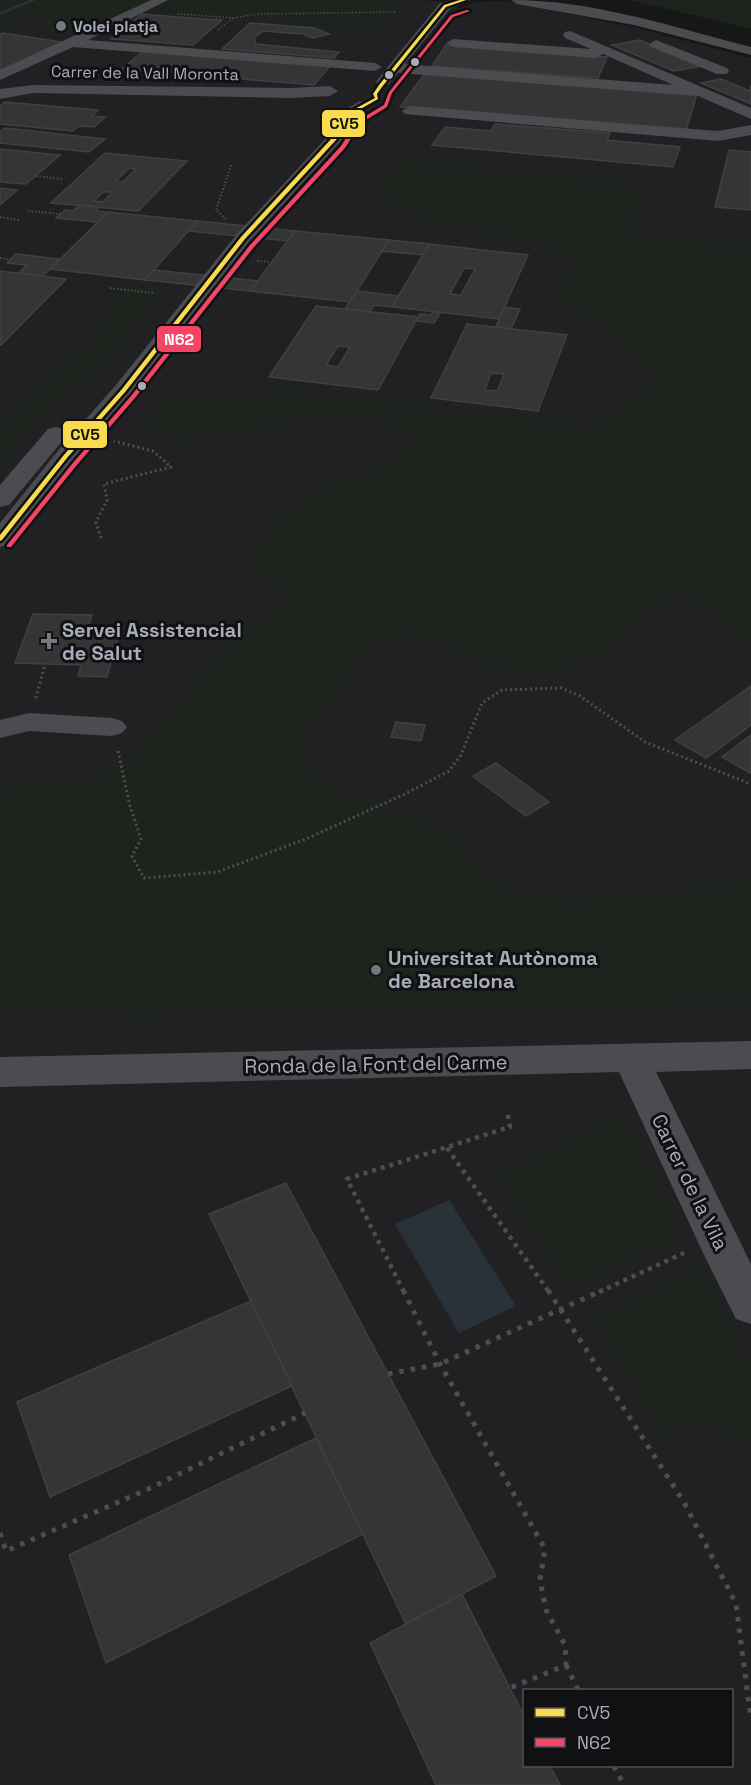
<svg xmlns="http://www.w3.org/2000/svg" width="751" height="1785" font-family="'Space Grotesk',sans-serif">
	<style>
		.built { fill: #212123; fill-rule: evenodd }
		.green { fill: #1d241e }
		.water { fill: #2a3239 }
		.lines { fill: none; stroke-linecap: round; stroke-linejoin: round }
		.stream { fill: #2a3239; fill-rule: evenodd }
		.building { fill: #353536; stroke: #3f4043; stroke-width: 1.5; fill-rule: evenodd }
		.path-far4 { stroke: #4d4e52; stroke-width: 1.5; stroke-dasharray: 1.5 2; stroke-linecap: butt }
		.path-far3 { stroke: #4d4e52; stroke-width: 2; stroke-dasharray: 1.5 2; stroke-linecap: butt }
		.path-far2 { stroke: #4d4e52; stroke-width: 3; stroke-dasharray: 2 3; stroke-linecap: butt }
		.path-far1 { stroke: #4d4e52; stroke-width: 4.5; stroke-dasharray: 4 5; stroke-linecap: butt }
		.path { stroke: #4d4e52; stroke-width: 5; stroke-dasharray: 4.5 7; stroke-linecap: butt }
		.minor { fill: #4b4c50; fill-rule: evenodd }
		.bus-1-casing { stroke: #111113; stroke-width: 5 }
		.bus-2-casing { stroke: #111113; stroke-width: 5 }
		.bus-1 { fill: #f9db4f; fill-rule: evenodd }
		.bus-2 { fill: #f34667; fill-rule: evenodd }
		.poi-dot { fill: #757880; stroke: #111113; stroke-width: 2 }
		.bus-dot { fill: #a8adb8; stroke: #111113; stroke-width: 2 }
		.labels { text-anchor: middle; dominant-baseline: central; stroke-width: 6; stroke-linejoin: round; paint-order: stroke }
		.far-poi-label { font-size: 16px; font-weight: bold; fill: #a8adb8; stroke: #111113; text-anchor: start }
		.far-street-label { font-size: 16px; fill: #a8adb8; stroke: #111113 }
		.poi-label { font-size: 20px; font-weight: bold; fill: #a8adb8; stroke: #111113; text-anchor: start }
		.street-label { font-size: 20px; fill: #a8adb8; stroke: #111113 }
		.line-badge { stroke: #111113; stroke-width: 2 }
		.badge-label { font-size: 16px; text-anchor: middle; font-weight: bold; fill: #fff }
		.pale-badge-label { font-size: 16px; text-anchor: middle; font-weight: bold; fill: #111 }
	</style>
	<rect width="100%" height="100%" fill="#171717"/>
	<path class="built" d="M0 0H418L468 3 458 6 456 9 477 2 505 1 637 28 751 58V1785H0ZM524 1690H732V1766H524Z"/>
	<g class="green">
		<path d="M0 0H151L112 18H47L21 22 0 30Z"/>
		<path d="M169 0H410L413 2V4H401L377 28 251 19 151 9Z"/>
		<path d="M630 0H751V29Z"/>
		<path d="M53 20 86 24 70 32 36 28Z"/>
		<path d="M402 161 644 186 630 234 751 249V651C738 640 704 603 690 599 652 586 629 630 604 650 591 659 575 667 560 669 536 673 509 670 486 663 455 653 417 626 384 639 363 647 353 673 339 690 327 703 308 719 304 736 290 796 401 812 438 826 464 837 469 862 489 879 502 889 539 898 555 899 591 901 627 894 662 890 690 887 725 889 751 876V1000L584 1009H201L149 1015 0 1009V790L107 774 125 768 134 756 139 742 173 710 223 650 284 601 287 590 252 564 251 554 281 514 328 487 395 460 412 445 410 438C376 411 325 418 285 422 258 425 155 461 148 418 185 375 231 409 274 390L586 426 643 397 653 383C646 355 585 314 560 298L573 266 550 244 463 227 422 215 397 206 378 194Z"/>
		<path d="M119 281 164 284 121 342 93 371 31 426 0 463V427L14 412 36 396 72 358 101 337Z"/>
		<path d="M624 1117 684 1235 568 1287 496 1175Z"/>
		<path d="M702 1268 751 1370V1448L719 1424 662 1433 594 1318Z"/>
	</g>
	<path class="water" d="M449 1200 516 1306 459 1333 395 1224Z"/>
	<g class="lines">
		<path class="stream" d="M30 0H36L0 15V12Z"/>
	</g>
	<g class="building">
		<path d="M142 14 202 19 222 20 193 45 111 39Z"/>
		<path d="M250 23 315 28 329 34 313 38 303 34 263 31 254 38 256 44 339 52 334 58 222 49Z"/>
		<path d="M3 33 62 42 0 71V34Z"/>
		<path d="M639 40 702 66 674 71 612 45Z"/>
		<path d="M446 45 607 57 598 78 432 66Z"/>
		<path d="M143 51 330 66 314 85 122 69Z"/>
		<path d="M425 73 697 94 686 131 400 107Z"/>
		<path d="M721 79 750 91 751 85V104L701 83Z"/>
		<path d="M5 102 98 110 92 116 105 117 94 127 79 126 73 131 0 124V106Z"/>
		<path d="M495 124 610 133 607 140 680 147 673 167 432 145 445 127 491 131Z"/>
		<path d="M5 128 105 139 89 152 0 143V132Z"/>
		<path d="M0 149 60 155 26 184 0 182Z"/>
		<path d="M729 150 751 152V210L715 207Z"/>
		<path d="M105 153 187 161 138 211 51 203ZM129 168 136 169 123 182 116 181ZM103 192H112L103 202 94 201Z"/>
		<path d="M0 188 17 190 0 205Z"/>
		<path d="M79 205 99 207 96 211 108 212 97 222 56 218 65 210 73 211Z"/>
		<path d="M108 212 197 221 145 280 50 269Z"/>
		<path d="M197 221 295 231 288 241 188 231Z"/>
		<path d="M295 231 389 240 350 302 250 291Z"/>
		<path d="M389 240 429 244 423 255 382 251Z"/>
		<path d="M429 244 528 255 499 319 392 307ZM464 268 475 269 461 295 450 294Z"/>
		<path d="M16 254 60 259 43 276 19 273 27 265 7 263Z"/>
		<path d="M154 270 258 281 250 291 145 280Z"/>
		<path d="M0 271 66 279 1 345H0Z"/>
		<path d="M357 291 399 296 392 307 374 305 369 312 345 309Z"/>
		<path d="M316 306 418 317 378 390 269 377ZM338 346 350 347 338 367 326 365Z"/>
		<path d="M504 307 520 309 511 329 496 327Z"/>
		<path d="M433 312 440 313 434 323 416 321 420 314 431 315Z"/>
		<path d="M467 324 567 335 538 411 431 398ZM491 373 504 374 497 391 485 390Z"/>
		<path d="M33 614 92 615 85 637 118 638 107 677 78 676 81 665 15 663Z"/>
		<path d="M751 686V725L706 758 675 740Z"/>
		<path d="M396 722 425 725 421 741 391 737Z"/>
		<path d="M751 735V773H750L722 757Z"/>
		<path d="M496 763 549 802 526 816 473 776Z"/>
		<path d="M286 1183 496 1576 406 1624 209 1214Z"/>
		<path d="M251 1301 292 1386 50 1497 17 1402Z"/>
		<path d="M316 1438 363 1534 106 1663 69 1555Z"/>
		<path d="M462 1594 524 1716V1766H550L560 1785H436L370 1643Z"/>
	</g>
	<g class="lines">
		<g class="path-far4">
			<path d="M177 14 233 18 217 31"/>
			<path d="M233 18 258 14 397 12"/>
		</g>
		<g class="path-far3">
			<path d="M36 176 62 179"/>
			<path d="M28 211 61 214"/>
			<path d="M0 217 19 220"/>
			<path d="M226 219 216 210 232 163"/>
			<path d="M0 258 11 260"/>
			<path d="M257 261 271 262"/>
			<path d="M110 288 153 293"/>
		</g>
		<g class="path-far2">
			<path d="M101 538 96 522 107 500 104 484 171 467 153 451 114 441"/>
			<path d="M36 698 45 664"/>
			<path d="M118 751 130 806 141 839 132 856 144 878 217 872 306 839 407 793 449 771 461 755 482 703 502 690 561 688 580 696 645 742 751 784"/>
		</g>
		<g class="path-far1">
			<path d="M447 1148 549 1292"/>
			<path d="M404 1292 347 1179 510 1127 507 1110"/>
			<path d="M599 1292 684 1253"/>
		</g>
		<g class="path">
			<path d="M403 1290 440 1364 545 1549 540 1580 546 1610 565 1645 566 1665 510 1688"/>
			<path d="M548 1290 685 1504 736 1604 751 1720"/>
			<path d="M388 1374 440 1364 603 1290"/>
			<path d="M0 1533 6 1551 146 1490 305 1413"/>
			<path d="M566 1665 578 1690"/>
			<path d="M614 1766 624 1785"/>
		</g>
		<g class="minor">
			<path d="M151 0H168L88 40 375 63 382 67 375 71 73 47 0 80V70Z"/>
			<path d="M451 0H470L450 9 405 64 673 85 603 54 596 58 453 47 446 43 453 39 591 49 565 38 563 35 565 32 570 31 751 108V119L698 96 398 73 388 85H378L376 82 378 79 440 3Z"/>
			<path d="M511 0C592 0 673 27 751 47V55L634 25 517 4Z"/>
			<path d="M656 40 727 68 729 71 727 74H717L651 47 649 44Z"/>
			<path d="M33 85 290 88 330 86 338 91 330 96 290 98 33 93 0 99V89Z"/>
			<path d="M360 101 368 106 356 116 340 142 249 242 132 395 73 462 9 544 0 547V523L57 452 116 385 237 234 328 136 345 110Z"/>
			<path d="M410 106 718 131 751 125V135L718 141 405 114 402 111Z"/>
			<path d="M56 427 64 429 67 434 64 439 9 505 0 507V485L48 429Z"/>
			<path d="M29 713 112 718 122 721 127 727 122 733 112 736 29 731 0 738V720Z"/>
			<path d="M751 1041V1069L656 1072 751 1264V1324L736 1319 704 1255 619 1072 0 1087V1057Z"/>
		</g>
		<defs>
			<path id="bus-1" d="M460 0H466L446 7 382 87 377 94 378 99 352 114 336 140 245 239 126 391 67 458 2 540 0 541V535L63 456 122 389 241 237 332 138 349 112 375 98 373 94 379 85 444 5Z"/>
			<path id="bus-2" d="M467 10 470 11 453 17 392 93 387 107 361 123 345 148 254 247 135 398 76 466 11 547H7V545L72 464 131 396 250 245 341 146 357 121 384 105 389 92 451 15Z"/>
		</defs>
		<use href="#bus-1" class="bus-1-casing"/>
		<use href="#bus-2" class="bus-2-casing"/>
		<use href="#bus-1" class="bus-1"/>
		<use href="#bus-2" class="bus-2"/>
	</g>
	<g class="poi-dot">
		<circle cx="61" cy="26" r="6"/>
		<path d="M46 632h6v6h6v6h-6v6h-6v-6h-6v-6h6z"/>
		<circle cx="376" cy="970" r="6"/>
	</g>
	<g class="bus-dot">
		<circle cx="415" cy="62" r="5"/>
		<circle cx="389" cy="75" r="5"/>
		<circle cx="142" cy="386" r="5"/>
	</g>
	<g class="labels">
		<g class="far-poi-label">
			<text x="73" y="26">Volei platja</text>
		</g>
		<g class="far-street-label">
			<text transform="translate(145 73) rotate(1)">Carrer de la Vall Moronta</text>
		</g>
		<g class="poi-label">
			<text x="62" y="630">Servei Assistencial<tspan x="62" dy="23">de Salut</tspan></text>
			<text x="388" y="958">Universitat Autònoma<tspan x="388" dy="23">de Barcelona</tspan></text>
		</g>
		<g class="street-label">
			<text transform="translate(376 1064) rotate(-1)">Ronda de la Font del Carme</text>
			<text transform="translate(690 1182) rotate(64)">Carrer de la Vila</text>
		</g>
	</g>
	<g class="line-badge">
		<rect x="321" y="109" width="45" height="29" rx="6" fill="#f9db4f"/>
		<rect x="156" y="325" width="46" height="28" rx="6" fill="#f34667"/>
		<rect x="62" y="420" width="46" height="29" rx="6" fill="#f9db4f"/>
	</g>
	<g class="badge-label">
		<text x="179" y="345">N62</text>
	</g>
	<g class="pale-badge-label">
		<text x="344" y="129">CV5</text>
		<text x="85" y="440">CV5</text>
	</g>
	<rect x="523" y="1689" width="210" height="78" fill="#111113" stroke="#4d4f55" stroke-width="1.5"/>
	<rect x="535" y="1708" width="30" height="9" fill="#f9db4f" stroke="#4d4f55" stroke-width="1.5"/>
	<text x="577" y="1719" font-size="18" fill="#a8adb8">CV5</text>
	<rect x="535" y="1738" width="30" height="9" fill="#f34667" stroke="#4d4f55" stroke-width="1.5"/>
	<text x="577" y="1749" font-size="18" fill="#a8adb8">N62</text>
</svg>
